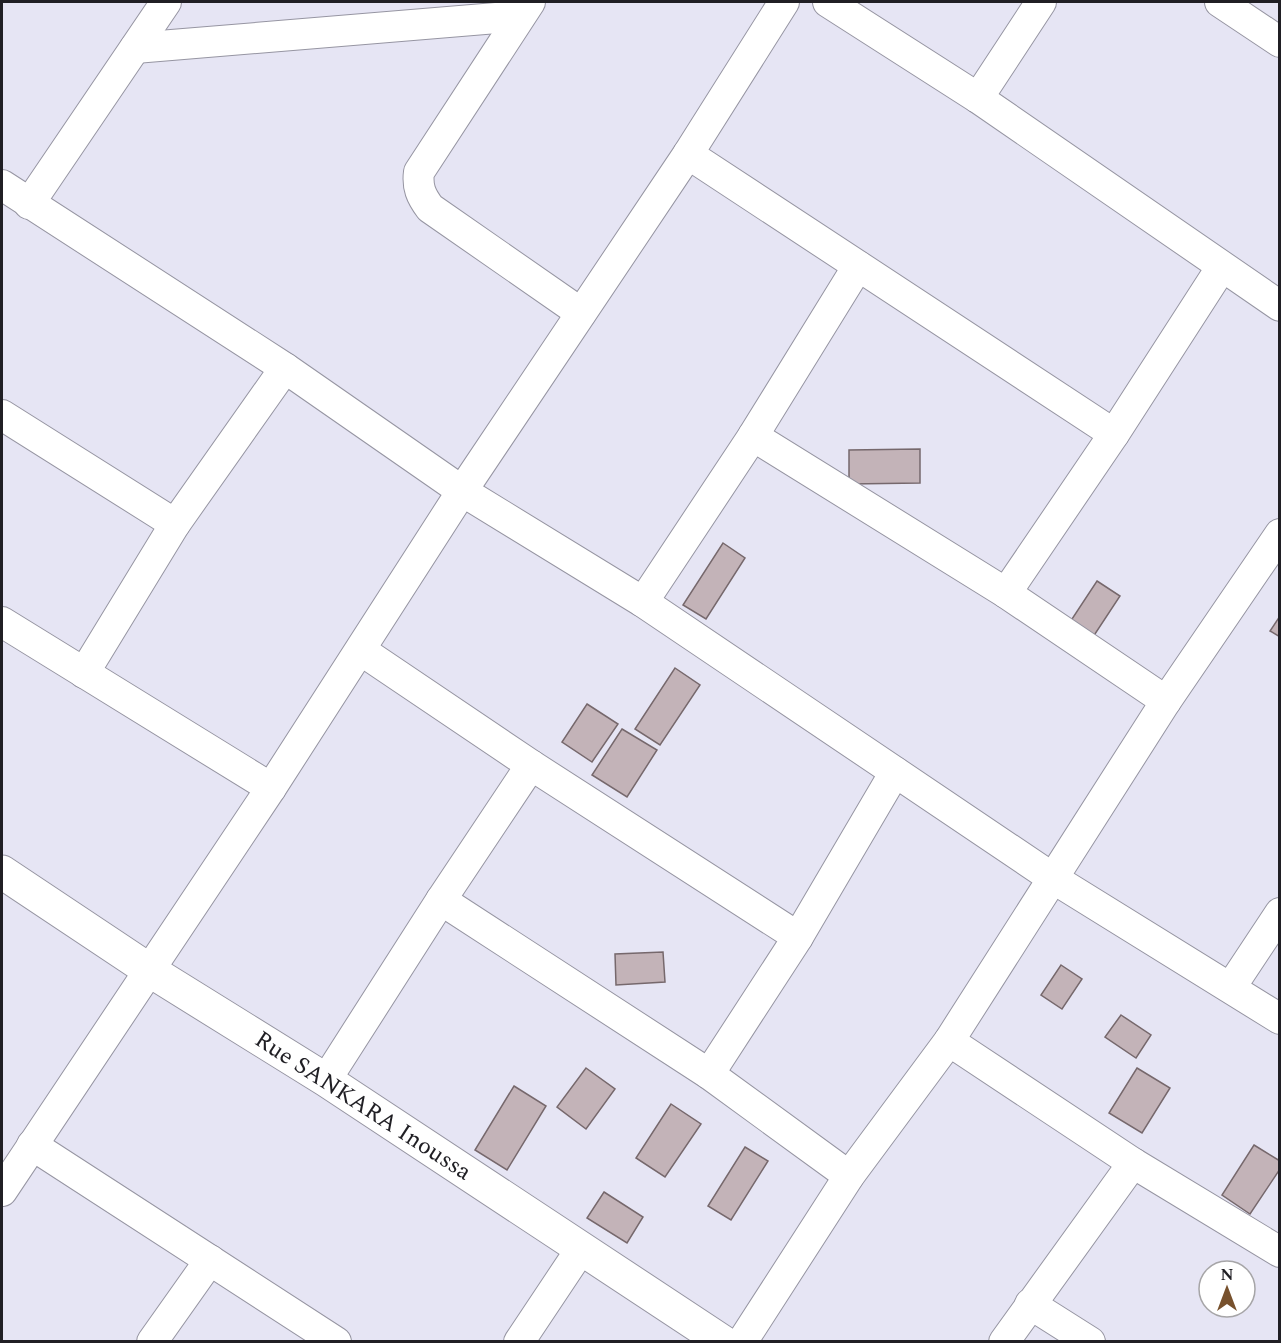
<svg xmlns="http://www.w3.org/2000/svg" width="1281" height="1343" font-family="Spectral,serif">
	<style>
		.building { fill: #c3b3b8; stroke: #76686c; stroke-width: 1.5 }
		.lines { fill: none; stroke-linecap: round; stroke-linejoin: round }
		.street-casing { stroke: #9695a2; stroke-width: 32 }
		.secondary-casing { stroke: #9695a2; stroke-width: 35 }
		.street { stroke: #fff; stroke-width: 30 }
		.secondary { stroke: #fff; stroke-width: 33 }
		.labels { text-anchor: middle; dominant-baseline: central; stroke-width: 4.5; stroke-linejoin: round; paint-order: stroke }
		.street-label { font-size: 24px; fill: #201f24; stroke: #fff }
	</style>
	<rect width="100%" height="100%" fill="#e6e5f4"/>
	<g class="building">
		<path d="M920 449V483L849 484V450Z"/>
		<path d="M723 543 745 558 706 619 683 605Z"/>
		<path d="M1097 581 1120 596 1093 637 1070 622Z"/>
		<path d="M1280 616V637L1270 631Z"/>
		<path d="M675 668 700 685 660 745 635 729Z"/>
		<path d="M587 704 618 724 592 762 562 742Z"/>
		<path d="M622 729 657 750 627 797 592 775Z"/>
		<path d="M663 952 665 982 616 985 615 954Z"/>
		<path d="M1061 965 1082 979 1062 1009 1041 995Z"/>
		<path d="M1121 1015 1151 1035 1136 1058 1105 1037Z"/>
		<path d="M586 1068 615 1089 586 1129 557 1107Z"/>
		<path d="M1137 1068 1170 1088 1142 1133 1109 1113Z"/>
		<path d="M514 1086 546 1106 507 1170 475 1150Z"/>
		<path d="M671 1104 701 1124 665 1177 636 1158Z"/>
		<path d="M1254 1145 1280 1161V1169L1250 1214 1222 1195Z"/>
		<path d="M745 1147 768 1161 731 1220 708 1206Z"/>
		<path d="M604 1192 643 1217 627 1243 587 1218Z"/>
	</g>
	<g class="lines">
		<defs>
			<g id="street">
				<path d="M530 2 419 172C417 187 421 196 430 208L581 313"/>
				<path d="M828 2 978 98 1280 306"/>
				<path d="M1220 2 1280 42"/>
				<path d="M135 48 520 16"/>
				<path d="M978 98 1041 2"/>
				<path d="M688 154 1114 434"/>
				<path d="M2 185 285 368 462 491 643 602 1054 879 1280 1019"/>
				<path d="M29 204 166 2"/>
				<path d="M2 415 175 524"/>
				<path d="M753 436 1006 593 1166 701"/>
				<path d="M1006 593 1114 434 1221 268"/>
				<path d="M643 602 753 436 858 266"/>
				<path d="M2 622 271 788"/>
				<path d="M362 651 531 765 798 937"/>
				<path d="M84 673 175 524 285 368"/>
				<path d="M441 900 709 1074 849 1176"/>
				<path d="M1231 987 1280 913"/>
				<path d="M949 1041 1133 1163 1280 1252"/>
				<path d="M709 1074 798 937 895 772"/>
				<path d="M326 1080 441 900 531 765"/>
				<path d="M32 1145 336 1342"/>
				<path d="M2 1191 271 788 462 491 688 154 784 2"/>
				<path d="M1030 1304 1090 1342"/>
				<path d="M152 1342 210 1260"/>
				<path d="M519 1342 581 1249"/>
				<path d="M742 1342 849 1176 949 1041 1166 701 1280 534"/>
				<path d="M1004 1342 1133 1163"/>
			</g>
			<path id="secondary" d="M2 872 149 970 326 1080 723 1342"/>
		</defs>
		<use href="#street" class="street-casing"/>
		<use href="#secondary" class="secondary-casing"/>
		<use href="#street" class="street"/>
		<use href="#secondary" class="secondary"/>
	</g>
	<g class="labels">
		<g class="street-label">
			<text transform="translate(363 1106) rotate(33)">Rue SANKARA Inoussa</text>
		</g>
	</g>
	<rect width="1281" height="1343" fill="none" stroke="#201f24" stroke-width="6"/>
	<g transform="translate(1227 1289)"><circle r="28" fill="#ffffff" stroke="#a6a5a7" stroke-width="1.5"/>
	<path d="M0-4.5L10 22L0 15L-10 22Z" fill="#77512d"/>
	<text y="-9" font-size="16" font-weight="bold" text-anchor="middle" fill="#201f24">N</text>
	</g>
</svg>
